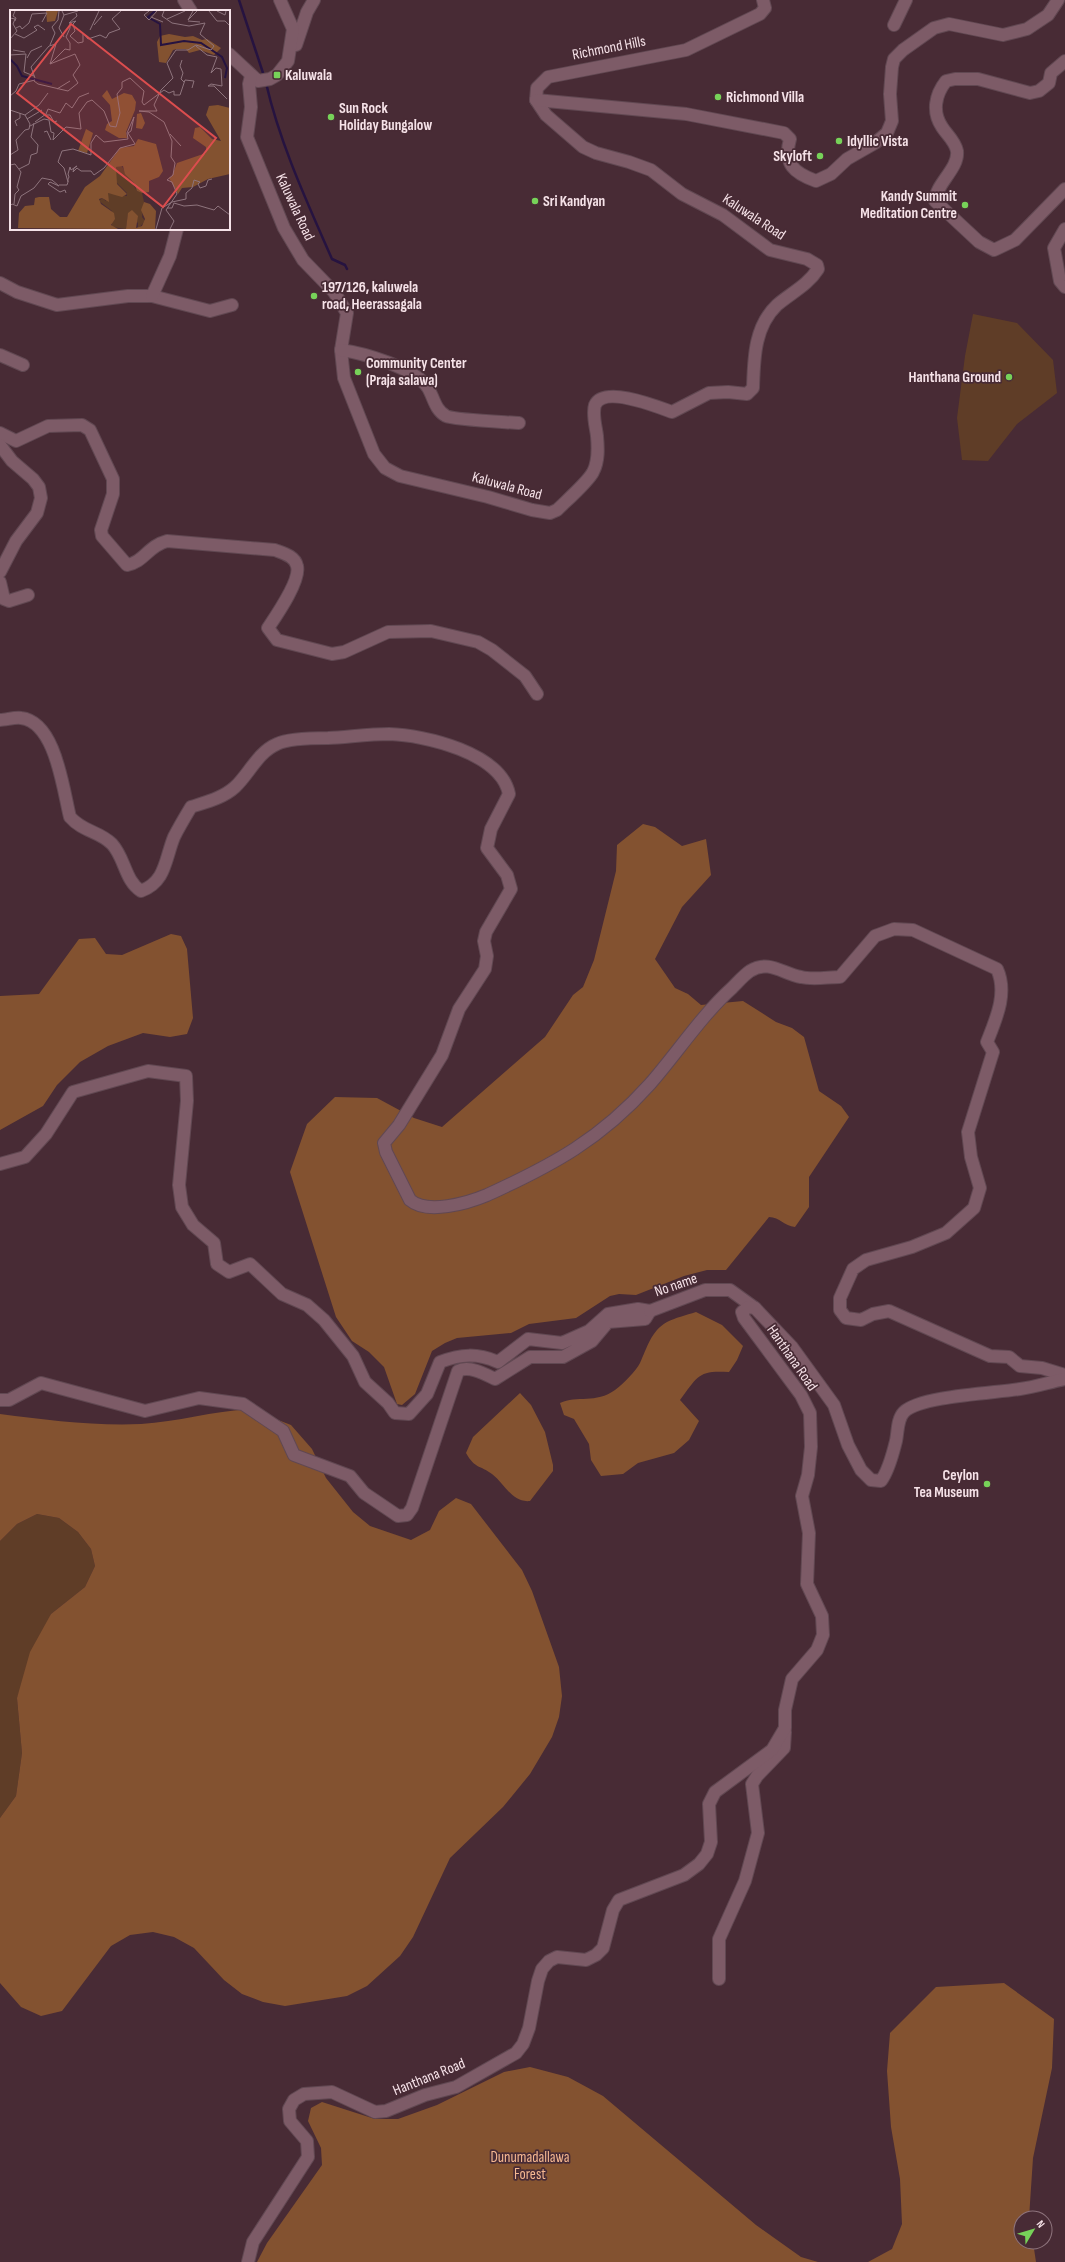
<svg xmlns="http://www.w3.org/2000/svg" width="1065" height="2262" font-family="'Sofia Sans Condensed',sans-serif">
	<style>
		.green { fill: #5f3d27 }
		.forest { fill: #835230 }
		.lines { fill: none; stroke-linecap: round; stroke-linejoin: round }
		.stream { stroke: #261340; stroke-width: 2.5 }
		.minor-casing { stroke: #614852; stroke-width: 14 }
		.minor { stroke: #7d5b67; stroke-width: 12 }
		.poi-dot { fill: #77d259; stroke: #482b35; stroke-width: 1.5 }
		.labels { text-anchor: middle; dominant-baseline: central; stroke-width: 3.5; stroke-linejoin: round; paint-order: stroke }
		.street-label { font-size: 15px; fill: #f6e2e8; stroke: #482b35 }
		.poi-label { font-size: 15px; font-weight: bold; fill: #f6e2e8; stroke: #482b35; text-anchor: start }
		.park-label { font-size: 15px; fill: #f6b891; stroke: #482b35 }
		.inset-river { fill: none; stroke: #261340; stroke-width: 2 }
		.inset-road { fill: none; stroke: #8e747d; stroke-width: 1 }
		.view { fill: #dc4d4e; fill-opacity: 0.15; stroke: #dc4d4e; stroke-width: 2 }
		.inset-edge { fill: none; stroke: #f6e2e8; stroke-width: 2 }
	</style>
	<rect width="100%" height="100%" fill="#482b35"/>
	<g class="green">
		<path d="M973 314 1017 323 1053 360 1057 393 1017 424 988 461 962 460 957 418 965 356Z"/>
		<path d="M37 1514 59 1518 78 1532 91 1549 95 1566 85 1587 51 1614 17 1698 22 1753 16 1796 0 1818V1541L17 1524Z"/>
	</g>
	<g class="forest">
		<path d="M643 824 655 827 682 846 706 839 711 875 682 907 655 959 675 988 688 994 701 1005 743 1001 776 1022 792 1028 804 1037 819 1091 841 1106 849 1117 809 1177V1207L795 1227C784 1226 780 1217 769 1217L726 1270H707L684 1276 636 1295 619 1294 610 1296 576 1318 529 1324 511 1333 457 1338 445 1343 432 1351 415 1394 402 1405 397 1404 384 1367 369 1352 352 1341 336 1317 290 1172 307 1124 335 1097 377 1098 414 1118 442 1127 545 1037 573 995 583 987 594 960 616 871 617 845Z"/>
		<path d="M171 934 181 936 187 949 193 1018 187 1034 170 1037 143 1033 108 1046 80 1062 57 1085 43 1106 0 1130V996L39 994 79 939 95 938 106 954 122 955Z"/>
		<path d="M696 1312 722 1325 743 1346 737 1360 729 1372C698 1370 698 1376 680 1400L699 1421 689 1440 674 1453 638 1463 623 1474 601 1476 591 1460 589 1444 574 1419 564 1415 560 1403C577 1395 596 1404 615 1390 623 1384 636 1371 640 1363 647 1348 651 1331 667 1322 675 1318 686 1315 696 1312Z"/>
		<path d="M520 1393 531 1405 545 1432 553 1465V1471L530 1501C512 1503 505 1484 492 1474 480 1465 475 1469 466 1453L473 1437Z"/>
		<path d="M250 1409 291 1425 312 1449 326 1478 353 1512 370 1526 411 1540 430 1530 439 1511 456 1498 471 1504 522 1570 532 1591 559 1667 562 1696 559 1717 552 1737 530 1774 503 1807 450 1858 413 1937 400 1956 367 1986 347 1996 285 2006 263 2002 242 1994 224 1980 194 1948 174 1937 153 1932 130 1935 111 1946 62 2011 41 2016 21 2007 0 1983V1818L16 1796 22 1753 17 1698 30 1652 51 1614 85 1587 95 1566 91 1549 78 1532 59 1518 37 1514 17 1524 0 1541V1414C46 1420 94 1426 141 1424 177 1422 213 1411 250 1409Z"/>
		<path d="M1004 1983 1054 2019 1052 2068 1033 2158 1029 2218H1021V2242H1033L1036 2262H868L892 2249 902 2224 900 2179 891 2127 887 2071 890 2033 936 1987Z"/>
		<path d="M530 2067 568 2077 603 2096 756 2225 801 2257 818 2262H257L267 2243 322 2165 321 2148 308 2121 311 2108 322 2102 375 2119H398L437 2105 504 2072Z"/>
	</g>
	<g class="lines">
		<g class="stream">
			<path d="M239 0 264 76"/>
			<path d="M266 83C280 144 307 202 332 259L345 265 347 269"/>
		</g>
		<defs>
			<g id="minor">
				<path d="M184 0 191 11"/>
				<path d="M894 25 906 0"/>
				<path d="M296 45 307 12 314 0"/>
				<path d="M229 54 258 81 270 79 277 75 288 61 293 29 280 0"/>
				<path d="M1065 61 1051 73 1049 83 1039 91 1030 93 978 79H955L946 81C935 95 932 112 942 127 947 135 955 141 957 151 959 169 936 183 935 201L979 242 994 250 1015 240 1065 189"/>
				<path d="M251 76 249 84 251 107 247 137 284 228 303 260 334 292 347 313 341 350 344 378 374 454 385 468 400 476 488 497 532 510 550 513 557 510C566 501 588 482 593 472 599 461 598 447 597 436 596 427 592 414 595 405 604 385 658 407 672 412L709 393 728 392 747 394 753 388C754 359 754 327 777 305 791 293 808 285 818 269L817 265 807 259 770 250 723 215 682 194 651 170 629 162 596 153 583 147 546 115 536 100 537 88 548 77 686 50 760 14 765 8 763 0"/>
				<path d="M536 100 686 114 784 133 790 139C783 164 794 173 816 181L831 174 847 159 875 143 887 133 892 121 890 94 892 67 894 59 903 50 934 28 949 24 1003 35 1027 29 1048 15 1058 0"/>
				<path d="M1065 229 1054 248 1060 281 1065 287"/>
				<path d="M0 283 17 292 57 305 128 296H152L210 311 232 305"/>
				<path d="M152 296 170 256 177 229"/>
				<path d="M341 350C363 353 416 368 428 388 434 398 435 410 446 416 454 420 507 422 519 423"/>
				<path d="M0 355 23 365"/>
				<path d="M0 433 16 441 48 426 82 425 90 430 113 479V494L101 530 102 536 127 565C144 562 148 546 167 541L275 550C283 553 295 556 297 566 301 580 276 616 268 628L277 640 332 654 344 652 388 632 431 631 478 642 492 650 525 676 537 694"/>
				<path d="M0 445 12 461 33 479 39 487 41 498 37 513 16 541 0 572"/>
				<path d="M0 582 4 599 9 601 28 595"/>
				<path d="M0 720C6 720 15 717 21 718 56 722 63 790 70 817 83 832 99 831 112 844 125 858 125 881 141 891 166 882 165 859 174 837 179 827 185 817 191 807 206 802 223 798 235 787 249 774 258 752 277 744 289 738 314 738 328 738 348 737 369 734 389 734 425 735 501 753 509 794L491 829 487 848 507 875 511 889 486 932 484 941 487 956 485 969 459 1009 442 1055 399 1125 384 1143 386 1152 410 1200C427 1215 468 1203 487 1195 553 1165 601 1139 650 1084 678 1052 701 1016 732 988 738 982 744 975 750 971 769 959 783 974 801 977 813 980 828 977 840 977L875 936 894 929 913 930 997 969C1008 993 996 1019 987 1042L993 1052 968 1132 971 1157 980 1188 974 1208 946 1233 912 1247 866 1260 853 1269 840 1298V1310L846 1318 861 1320 873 1314 889 1311 990 1356 1009 1357 1020 1366 1042 1368 1065 1375"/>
				<path d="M0 1164 25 1157 46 1134 73 1092 148 1071 186 1076 187 1101 179 1185 182 1207 193 1225 214 1243 217 1264 229 1272 250 1264 282 1294 307 1305 324 1320 353 1356 365 1382 388 1403 395 1413 409 1414 427 1394 440 1362C461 1354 477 1353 498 1362L528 1339 562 1343 589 1331 608 1314 638 1309 650 1311 645 1319 608 1322 592 1341 563 1357H530L495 1379C485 1374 469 1365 458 1371L412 1508 407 1515 398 1516 364 1493 350 1476 294 1455 283 1431 243 1404 199 1398 145 1411 41 1383 9 1400H0"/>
				<path d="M650 1311 705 1290H730L755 1308"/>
				<path d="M719 1979V1939L745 1881 758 1833 752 1784 757 1776 784 1748 785 1732"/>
				<path d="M248 2262 253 2242 308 2157 307 2141 290 2121 289 2109 294 2100 304 2094 332 2092 375 2112 386 2111 425 2095 456 2087 516 2053 523 2044 529 2028 538 1981 542 1969 549 1961 557 1957 586 1960 596 1955 603 1948 613 1910 619 1900 684 1875 699 1864 707 1854 711 1842 709 1804 715 1792 772 1750 785 1728V1710L792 1679 817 1650 823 1635 822 1616 807 1584 809 1533 802 1496 808 1475 811 1447 810 1413 801 1395 744 1318 742 1312 748 1307 755 1308 792 1347 834 1405 848 1445 861 1470 871 1480 881 1481C889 1470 893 1453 896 1441 898 1432 897 1419 904 1412 920 1396 996 1393 1020 1389 1035 1387 1050 1382 1065 1379"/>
			</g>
		</defs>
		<use href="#minor" class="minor-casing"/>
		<use href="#minor" class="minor"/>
	</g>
	<g class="poi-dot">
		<rect x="273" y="71" width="8" height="8" rx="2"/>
		<circle cx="718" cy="97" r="4"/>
		<circle cx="331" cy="117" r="4"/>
		<circle cx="839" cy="141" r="4"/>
		<circle cx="820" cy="156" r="4"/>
		<circle cx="535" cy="201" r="4"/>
		<circle cx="965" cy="205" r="4"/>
		<circle cx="314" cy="296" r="4"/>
		<circle cx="358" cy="372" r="4"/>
		<circle cx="1009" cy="377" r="4"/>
		<circle cx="987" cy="1484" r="4"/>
	</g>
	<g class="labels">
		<g class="street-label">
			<text transform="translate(609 48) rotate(-11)">Richmond Hills</text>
			<text transform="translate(295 207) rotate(65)">Kaluwala Road</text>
			<text transform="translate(754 217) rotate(33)">Kaluwala Road</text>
			<text transform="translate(507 486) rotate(15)">Kaluwala Road</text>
			<text transform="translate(676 1285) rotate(-19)">No name</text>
			<text transform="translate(792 1358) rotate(55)">Hanthana Road</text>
			<text transform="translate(429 2077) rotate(-22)">Hanthana Road</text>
		</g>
		<g class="poi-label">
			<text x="285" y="75">Kaluwala</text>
			<text x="726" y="97">Richmond Villa</text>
			<text x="339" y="108">Sun Rock<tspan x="339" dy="17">Holiday Bungalow</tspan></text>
			<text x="847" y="141">Idyllic Vista</text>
			<text x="812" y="156" text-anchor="end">Skyloft</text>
			<text x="957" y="196" text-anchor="end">Kandy Summit<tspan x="957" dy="17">Meditation Centre</tspan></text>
			<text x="543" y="201">Sri Kandyan</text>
			<text x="322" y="287">197/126, kaluwela<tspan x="322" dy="17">road, Heerassagala</tspan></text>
			<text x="366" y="363">Community Center<tspan x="366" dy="17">(Praja salawa)</tspan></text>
			<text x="1001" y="377" text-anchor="end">Hanthana Ground</text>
			<text x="979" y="1475" text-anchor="end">Ceylon<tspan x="979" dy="17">Tea Museum</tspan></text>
		</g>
		<g class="park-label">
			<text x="530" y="2157">Dunumadallawa<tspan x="530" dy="17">Forest</tspan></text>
		</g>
	</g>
	<g transform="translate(10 10)">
		<rect width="220" height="220" fill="#482b35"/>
		<path d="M111 155 127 181 132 183 134 192 140 194 134 192 132 207 135 211 128 219V213L118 205 116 219 102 217V201L89 191 92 188 96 191 98 183 117 186V183L106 172V157Z" fill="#5f3d27"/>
		<path d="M36 1H48L45 11 37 12ZM159 24 175 27 183 26 192 30 197 29 211 38 204 45 190 40 179 43 176 39H167L163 40 156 53 149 52 147 32 150 26ZM97 80 102 89 114 83 122 85 126 92 125 100 116 122 117 128H109L95 120 97 114 102 111 100 95 92 86ZM208 95 220 98V164L198 169 183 177 172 178 168 184 159 168 162 166 167 153 196 143V137L183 128 185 118 190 117 202 129 211 131 196 105 199 96ZM131 103 135 113 132 119 126 118 127 104ZM76 119 83 123 77 143 68 141ZM128 129 146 134 153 161 149 167 139 171V182L132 183 127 181 124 173 115 164 113 156 106 157 107 174 117 184 112 187 98 183 99 192 92 188 89 189 91 194 104 203 105 209 101 215 108 219 8 218 9 203 15 196 24 195 25 188 29 187H39L41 199 50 207H57L75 177 90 166 110 138 124 136ZM134 192 140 194 146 201 145 219H116L118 203 122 200 128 206 126 218 132 216 135 209 131 200Z" fill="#835230"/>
		<path class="inset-river" d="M145 1 138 7 150 14 151 35 174 31 191 33 212 47 217 58 215 68M0 49 7 56 12 66 42 74"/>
		<path class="inset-road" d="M52 1 54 5 49 18 54 27M139 1 134 5 139 10 147 1M154 1 152 6 162 13 179 16 195 13 190 24 204 36 201 40 186 35 178 40H166L157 53 163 68 151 80 144 95 147 101H129L139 102 154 112 162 131 161 147 165 153 163 165 157 170 162 172 167 184 156 200 164 211 160 219M183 1 178 10 187 1M199 1 207 11H215L220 16M207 1 215 5 216 1M66 3 67 6 59 13 66 11 63 14 65 21 60 26 68 33 73 32V23L78 29 90 25 96 28 99 23 110 19 102 9 111 1M54 5 68 1M141 7 153 12M0 8 5 9 3 14 7 21 0 29M157 9 175 1M5 11 6 8 3 6 5 1M178 11 190 12M84 15 92 6M6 18 10 16 12 19 19 13 22 4 37 3 32 12M80 20 89 1M5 24 14 28 27 20 24 17 28 15 35 20M40 35 45 23 42 17 48 10 49 1M186 36 197 45 207 47 201 63 206 58 211 59 212 76 201 74 198 76H204L217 89M3 40 15 42M0 45 16 44 14 62 24 66M17 48 21 41 32 36M172 50 170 56 173 63 171 69 174 72M40 54 55 39 60 40V33L56 27 60 18V13M24 71 28 74 58 81 68 73 63 65 70 55 65 44 40 54 46 34 39 36 21 57 25 68M47 79 60 71M0 86 6 81 9 74 25 70M0 100 15 105 20 114 19 119 15 120 6 130 8 140 0 145M15 105 29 95 38 83M35 105H40L44 112 47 111M17 109 32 100M25 112 36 104 38 99 50 103 56 93 62 98 69 87 79 83M7 116 5 111 10 108V103M20 116 34 109 39 110 41 122 44 123 43 130 56 117 71 119 69 103 77 92 82 90 94 101 100 116 106 117 110 103 107 84 112 78V72L120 68 134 81 132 92 134 95 154 80 159 83 164 81V85H170L175 70 184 71 182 78M34 122 37 121 41 130M160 124 171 136M0 155 5 154 11 162 7 177 9 180 5 184 4 194M9 159 19 154 21 145 27 143 28 135 21 127 24 113M49 175H57L58 172V169L59 167 58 164 60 157 61 160 67 156 64 158 63 162 67 158 71 161H81L84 165 94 158 110 138 125 134 118 123 121 121 124 107 117 123 118 129 94 132 86 125 81 133V145L63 139 52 141 48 152 54 158 58 172M0 196 2 194 7 196 11 186 24 178 32 168 42 170 49 176 40 172 38 174 50 182 55 180 56 183M157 198H162L164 193 174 196 187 195 204 200 208 196 220 205M146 219 152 198 162 192 176 189V183L182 178 184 170 190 172 188 174 190 178 196 176 198 170 202 169"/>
		<path class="view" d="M61 14 206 128 153 197 7 83Z"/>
		<rect width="220" height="220" class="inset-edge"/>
	</g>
	<g transform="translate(1033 2230) rotate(52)"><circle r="19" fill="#482b35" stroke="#8e747d"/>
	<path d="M0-3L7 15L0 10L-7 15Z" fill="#77d259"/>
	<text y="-6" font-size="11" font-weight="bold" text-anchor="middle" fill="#f6e2e8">N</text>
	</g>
</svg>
